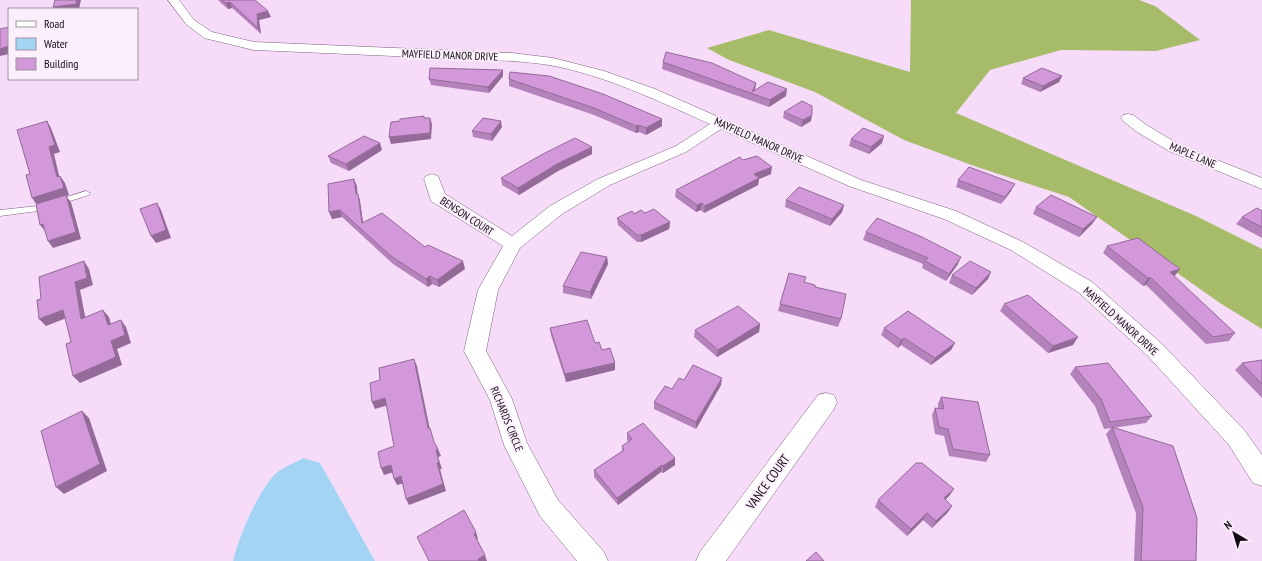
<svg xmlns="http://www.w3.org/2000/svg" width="1262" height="561" font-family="'PT Sans Narrow',sans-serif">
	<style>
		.forest { fill: #a6bc69 }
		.water { fill: #a4d4f3 }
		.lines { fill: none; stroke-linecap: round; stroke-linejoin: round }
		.service-casing { stroke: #7a627d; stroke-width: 1 }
		.minor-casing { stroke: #7a627d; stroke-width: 1 }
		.service { fill: #fff; fill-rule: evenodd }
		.minor { fill: #fff; fill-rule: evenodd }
		.wall { fill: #b583bb }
		.shaded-wall { fill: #936a98 }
		.building { fill: #d298d9; stroke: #936a98 }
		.labels { text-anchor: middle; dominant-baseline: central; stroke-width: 3.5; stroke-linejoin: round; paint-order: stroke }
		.street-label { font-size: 11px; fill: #150c16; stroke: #faeffb }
		.near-street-label { font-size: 13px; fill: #150c16; stroke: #faeffb }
	</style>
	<rect width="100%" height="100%" fill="#f7dcfa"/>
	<path class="forest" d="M911 0H1139L1155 6 1200 40 1156 51 1061 50 990 70 956 113 1196 216 1262 249V329L1220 303 1069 197 977 167 904 140 815 92 729 60 707 48 769 30 910 72Z"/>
	<path class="water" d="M303 458 320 463 375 561H233C240 534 256 496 274 475 281 468 295 463 303 458Z"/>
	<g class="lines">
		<defs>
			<path id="service" d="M86 191 90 193 89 195 38 211 0 216V210L38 206Z"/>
			<g id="minor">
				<path d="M168 0H179L194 20 212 32 254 42 512 53 553 58 604 71 655 89 861 180 956 211 1023 242 1092 282 1162 344 1245 431 1262 455V486L1253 483 1229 445 1148 356 1078 292 1011 250 944 219 849 186 721 129 686 152 610 185 562 214 520 248 498 290 486 351 512 399 527 443 558 500 604 552 608 561H577L540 516 504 445 490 400 464 351 478 290 503 246 431 201 424 179 426 176 432 174 438 176 445 194 512 236 550 206 598 179 676 146 710 124C658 101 605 75 549 65 537 63 524 62 512 61L254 50 204 38 186 24Z"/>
				<path d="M1128 114 1133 115 1148 126 1180 145 1262 178V189L1169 151 1137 132 1123 121 1121 118 1123 115Z"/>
				<path d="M826 393 834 395 837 402 834 409 726 561H696L700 552 818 395Z"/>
			</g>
		</defs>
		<use href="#service" class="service-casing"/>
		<use href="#minor" class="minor-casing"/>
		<use href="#service" class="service"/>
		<use href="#minor" class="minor"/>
	</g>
	<g class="wall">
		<path d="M218 0H255L271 17 259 20 261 34 232 8 228 9 222 4Z"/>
		<path d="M663 62 756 83 755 90 786 96 769 107 662 69Z"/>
		<path d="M503 70V76L489 93 431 85 429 79Z"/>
		<path d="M1062 76 1059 82 1040 92 1021 84 1023 78Z"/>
		<path d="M509 79 662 119V126L646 135 639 132 636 133 594 115 509 86Z"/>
		<path d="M784 112 811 121 801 127 783 118Z"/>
		<path d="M502 127 492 141 473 137 472 131Z"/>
		<path d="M851 139 882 143 869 154 849 146Z"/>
		<path d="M592 147V154L558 171 519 195 502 185 501 178Z"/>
		<path d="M382 150 349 171 331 163 328 156Z"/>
		<path d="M743 160 771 174 759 179 758 185 704 213 701 210 696 212 675 197 676 190Z"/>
		<path d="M958 180 1011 191 1001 204 956 187Z"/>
		<path d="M357 186V194H358L360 201 363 223 425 247 465 269 439 287 432 284 428 287 393 264 342 217 332 219Z"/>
		<path d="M786 200 844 205 842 212 830 226 785 207Z"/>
		<path d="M1036 207 1097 217 1092 224 1079 237 1033 214Z"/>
		<path d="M1262 211V238L1236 224 1242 217Z"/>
		<path d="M645 213 670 222 669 229 641 242H637L618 225 617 218 634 214Z"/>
		<path d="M866 232 958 264 946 281 922 268 923 264 863 240Z"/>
		<path d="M1107 246 1174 277 1235 333 1229 341 1206 344 1146 285 1143 286 1103 253Z"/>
		<path d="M607 257 608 264 591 299 563 293V286Z"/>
		<path d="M952 275 988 279 972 295 949 283Z"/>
		<path d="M804 282 815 287 841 319 838 327 778 311 780 304Z"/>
		<path d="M1004 304 1073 345 1048 353 1000 311Z"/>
		<path d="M760 324 759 332 717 357 694 337 695 330Z"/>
		<path d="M550 328 595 343 602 350 615 370 566 382 551 335Z"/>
		<path d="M884 328 955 343 951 350 931 365 901 345 898 348 881 335Z"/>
		<path d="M1262 360V398L1235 370 1242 363Z"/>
		<path d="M1075 367 1152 416 1146 423 1113 428 1196 561H1134L1136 513 1106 434 1111 428 1104 429 1095 406 1070 374Z"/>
		<path d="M684 380 721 385 696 429 654 409V402Z"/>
		<path d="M941 397 990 455 986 462 949 456 944 436 935 434 932 415 935 408H938V404Z"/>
		<path d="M627 433 675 465 663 473 661 472 618 505 594 477V470L622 451V446L629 442 627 440Z"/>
		<path d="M954 489 949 496 945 500 952 506 948 512 932 528 923 520 907 536 875 507 878 500Z"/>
	</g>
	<g class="shaded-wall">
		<path d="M77 0H81L79 9H54L53 7Z"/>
		<path d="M230 2 232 8 228 9 226 3Z"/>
		<path d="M268 11 271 17 259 20 261 34 258 28 257 14Z"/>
		<path d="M9 46V54L0 56V49Z"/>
		<path d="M503 70V76L489 93 488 87Z"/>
		<path d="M1062 76 1059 82 1040 92 1043 86Z"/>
		<path d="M756 83 755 89 753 94 752 92Z"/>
		<path d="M787 89 786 96 769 107 770 100Z"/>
		<path d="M812 115 811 121 801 127 803 120Z"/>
		<path d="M430 118 432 124 431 139 391 144 389 137Z"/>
		<path d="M662 119V126L646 135V128Z"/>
		<path d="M47 121 51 128 60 152 54 154 61 184 57 177 49 147Z"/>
		<path d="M501 121 502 127 492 141 491 134Z"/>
		<path d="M639 125V132L636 133V126Z"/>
		<path d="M884 136 882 143 869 154 871 147Z"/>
		<path d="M380 143 382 150 349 171 346 164Z"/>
		<path d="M592 147V154L558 171 519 195 518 188 557 164Z"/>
		<path d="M772 167 771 174 759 179 758 185 704 213 705 206 754 174Z"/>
		<path d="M60 176 65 183 69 195 66 196 71 202 81 239 53 248 48 241 76 232 37 205 32 198Z"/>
		<path d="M354 179 357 186 358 202 356 194Z"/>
		<path d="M1015 184 1011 191 1001 204 1005 197Z"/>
		<path d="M358 194 360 201 364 230 362 223Z"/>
		<path d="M157 203 161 210 171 238 156 243 151 236Z"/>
		<path d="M702 203 701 210 696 212 697 205Z"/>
		<path d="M844 205 842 212 830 226 832 219Z"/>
		<path d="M340 210 342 217 332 219 329 212Z"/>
		<path d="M1097 217 1092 224 1079 237 1083 229Z"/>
		<path d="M670 222 669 229 641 242V235Z"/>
		<path d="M43 224 46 232 40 225Z"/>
		<path d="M607 257 608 264 591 299 590 292Z"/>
		<path d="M961 257 958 264 946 281 949 274Z"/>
		<path d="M84 261 89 269 93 285 80 290 87 326 81 319 75 282Z"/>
		<path d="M463 261 465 269 439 287 437 280Z"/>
		<path d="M1180 269 1174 277 1170 272Z"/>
		<path d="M991 272 988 279 972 295 976 288Z"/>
		<path d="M430 276 432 284 428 287 426 279Z"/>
		<path d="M1148 278H1151L1146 285 1143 286Z"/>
		<path d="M63 310 69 317 46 326 39 319Z"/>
		<path d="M103 310 109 317 113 332 108 325Z"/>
		<path d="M121 320 126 327 131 343 117 349 122 365 80 383 73 376 111 341Z"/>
		<path d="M760 324 759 332 717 357 718 350Z"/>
		<path d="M1078 337 1073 345 1048 353 1053 346Z"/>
		<path d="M904 338 901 345 898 348 901 340Z"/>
		<path d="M955 343 951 350 931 365 935 358Z"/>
		<path d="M414 359 417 366 431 435 428 428Z"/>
		<path d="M615 363V370L566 382 565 374Z"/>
		<path d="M722 378 721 385 696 429V422Z"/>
		<path d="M385 398 388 405 375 409 372 402Z"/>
		<path d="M82 411 89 418 107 471 64 494 56 487Z"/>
		<path d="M438 449 441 456 438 457 442 469H440L446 491 409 505 406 499 437 463 436 450Z"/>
		<path d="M675 458V465L663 473V466Z"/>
		<path d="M391 465 394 472 384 475 381 468Z"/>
		<path d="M662 465 661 472 618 505 617 498Z"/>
		<path d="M401 476 404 483 397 485 394 479Z"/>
		<path d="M954 489 949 496 940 505 944 498Z"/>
		<path d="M952 506 948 512 932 528 936 521Z"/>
		<path d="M927 513 923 520 907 536 911 529Z"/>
		<path d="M476 532 478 539 476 540 474 534Z"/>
		<path d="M485 555 487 561H479L478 559Z"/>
	</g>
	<g class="building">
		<path d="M55 0H77L76 4 53 7Z"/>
		<path d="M222 0H255L268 11 257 14 258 28 230 2 226 3Z"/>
		<path d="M9 27V46L0 49V29Z"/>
		<path d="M666 52 712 63 756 83 752 92 768 82 787 89 770 100 663 62Z"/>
		<path d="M430 68 503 70 488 87 429 79Z"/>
		<path d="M1042 68 1062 76 1043 86 1023 78Z"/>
		<path d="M510 72 549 76 603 94 662 119 646 128 639 125 636 126 594 108 509 79Z"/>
		<path d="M802 101 812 106V115L803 120 784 112Z"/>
		<path d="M424 116V118H430V133L389 137 391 122 400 121V119Z"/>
		<path d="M483 118 501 121 491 134 472 131Z"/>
		<path d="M47 121 55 145 49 147 57 177 60 176 64 188 32 198 26 175 30 174 17 130Z"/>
		<path d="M863 128 884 136 871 147 851 139Z"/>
		<path d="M364 136 380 143 346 164 328 156Z"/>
		<path d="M575 138 592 147 557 164 518 188 501 178 541 155Z"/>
		<path d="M757 156 772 167 754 174 759 178 705 206 702 203 697 205 676 190 740 157 743 160Z"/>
		<path d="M969 167 1015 184 1005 197 958 180Z"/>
		<path d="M354 179 356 194H358L362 223 382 213 425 247 428 245 463 261 437 280 430 276 426 279 391 256 340 210 329 212 328 184Z"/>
		<path d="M799 187 844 205 832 219 786 200Z"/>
		<path d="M66 195 76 232 48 241 43 224 40 225 36 204Z"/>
		<path d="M1051 195 1097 217 1083 229 1036 207Z"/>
		<path d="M157 203 166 230 151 236 140 209Z"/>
		<path d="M1257 208 1262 211V227L1242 217Z"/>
		<path d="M654 209 670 222 641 235H637L617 218 632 211 634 214 641 210 645 213Z"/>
		<path d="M877 218 922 237 961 257 949 274 925 261 928 258 866 232Z"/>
		<path d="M1138 238 1180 269 1170 272 1235 333 1213 337 1151 278H1148L1107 246Z"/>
		<path d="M581 252 607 257 590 292 563 286Z"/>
		<path d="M84 261 87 278 75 282 81 319 103 310 108 325 121 320 125 335 111 341 116 357 73 376 66 344 71 342 63 310 39 319 37 300 41 299 39 277Z"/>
		<path d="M970 261 991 272 976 288 952 275Z"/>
		<path d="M789 273 806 277 804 282 815 285V287L846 294 841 319 780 304Z"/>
		<path d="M1028 295 1078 337 1053 346 1004 304Z"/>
		<path d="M738 306 760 324 718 350 695 330Z"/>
		<path d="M908 311 955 343 935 358 904 338 901 340 884 328Z"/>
		<path d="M587 320 595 343 599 342 602 350 610 348 615 363 565 374 550 328Z"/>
		<path d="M414 359 428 428H430L434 442 438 449 436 450 439 462 437 463 443 484 406 499 401 476 394 479 391 465 381 468 378 452 394 446 385 398 372 402 370 383 380 380 379 368Z"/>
		<path d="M1262 360V384L1242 363Z"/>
		<path d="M1108 363 1152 416 1110 422 1101 399 1075 367Z"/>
		<path d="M693 365 722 378 696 422 654 402 665 386 672 389 679 378 684 380Z"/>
		<path d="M941 397 978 402 990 455 953 449 948 429 939 427 935 408 944 409Z"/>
		<path d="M82 411 100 464 56 487 41 431Z"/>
		<path d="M643 423 675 458 663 466 662 465 617 498 594 470 624 450 622 446 632 439 627 433Z"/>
		<path d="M1112 427 1173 446 1197 518 1196 561H1141L1143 507Z"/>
		<path d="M916 463H922L954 489 944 498 952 506 936 521 927 513 911 529 878 500Z"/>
		<path d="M464 510 476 532 474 534 485 555 478 559 479 561H429L417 537Z"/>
		<path d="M816 552 824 561H806Z"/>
	</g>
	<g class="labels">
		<g class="street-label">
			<text transform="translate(450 55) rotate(2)">MAYFIELD MANOR DRIVE</text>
			<text transform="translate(759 140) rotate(24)">MAYFIELD MANOR DRIVE</text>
			<text transform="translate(1193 155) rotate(23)">MAPLE LANE</text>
			<text transform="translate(467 216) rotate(33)">BENSON COURT</text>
			<text transform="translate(1121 321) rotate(42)">MAYFIELD MANOR DRIVE</text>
			<text transform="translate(507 419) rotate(68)">RICHARDS CIRCLE</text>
		</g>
		<g class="near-street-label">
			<text transform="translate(768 482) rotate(-54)">VANCE COURT</text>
		</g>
	</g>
	<rect x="8" y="8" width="130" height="72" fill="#faeffb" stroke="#9e949f"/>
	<rect x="16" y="21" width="20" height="6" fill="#ffffff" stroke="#9e949f"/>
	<text x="44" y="28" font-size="12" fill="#150c16">Road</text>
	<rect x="16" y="38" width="20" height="12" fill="#a4d4f3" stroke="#9e949f"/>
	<text x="44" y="48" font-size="12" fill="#150c16">Water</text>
	<rect x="16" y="58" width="20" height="12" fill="#d298d9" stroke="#9e949f"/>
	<text x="44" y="68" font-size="12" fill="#150c16">Building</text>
	<g transform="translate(1234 533) rotate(322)" stroke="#faeffb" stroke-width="3" paint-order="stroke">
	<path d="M0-3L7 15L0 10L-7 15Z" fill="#150c16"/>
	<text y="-6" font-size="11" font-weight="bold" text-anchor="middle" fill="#150c16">N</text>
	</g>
</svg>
